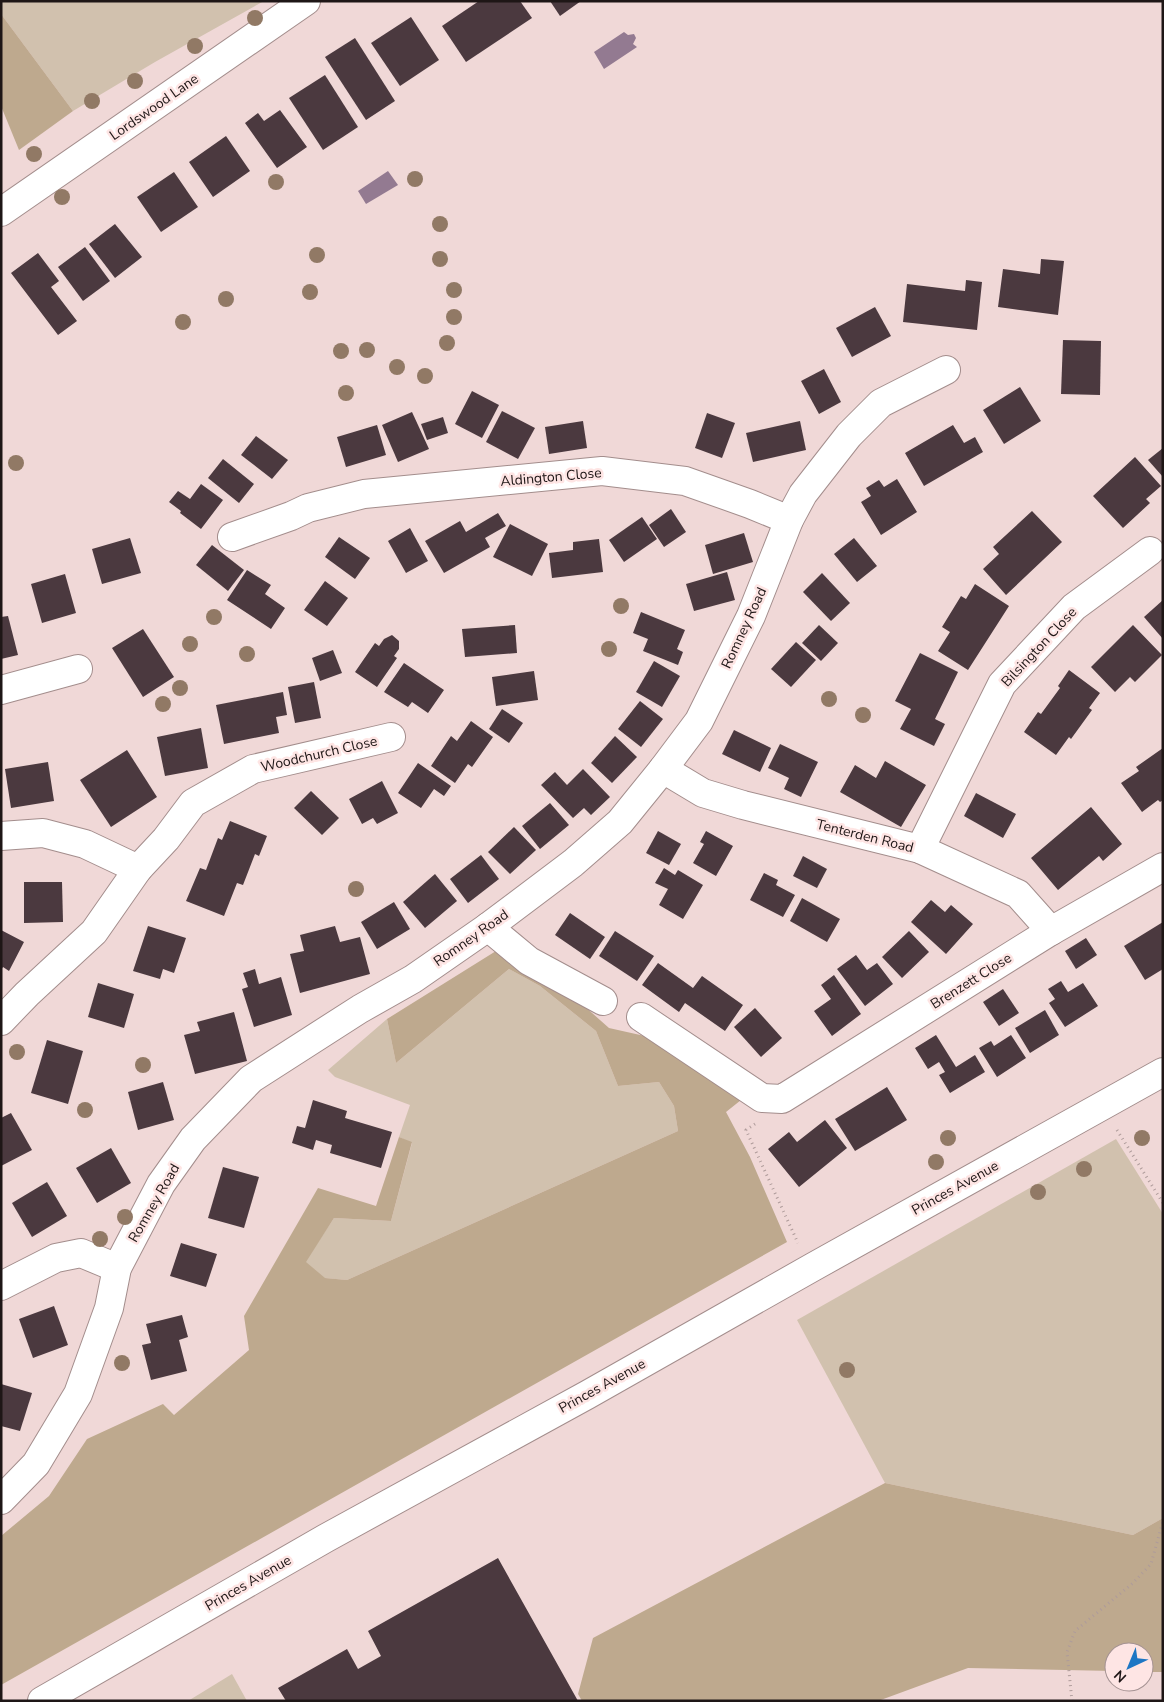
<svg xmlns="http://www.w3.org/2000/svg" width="1164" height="1702" font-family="'Nunito Sans',sans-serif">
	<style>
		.green { fill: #d1c1ae }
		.forest { fill: #bea98e }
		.water { fill: #937a91 }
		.building { fill: #4b393f }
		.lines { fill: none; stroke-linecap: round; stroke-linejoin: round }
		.minor-casing { stroke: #a38d8c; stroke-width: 30 }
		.path { stroke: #ae9b9a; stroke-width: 3; stroke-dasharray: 1 4; stroke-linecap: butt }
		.minor { stroke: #fff; stroke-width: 28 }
		.tree { fill: #917965 }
		.labels { text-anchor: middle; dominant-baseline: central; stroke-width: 5; stroke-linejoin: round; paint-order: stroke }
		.street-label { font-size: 14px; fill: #1e1616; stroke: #fee5e4 }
	</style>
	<rect width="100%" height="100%" fill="#f0d8d7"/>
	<g class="green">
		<path d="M1 1H264L155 62 73 111 1 14Z"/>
		<path d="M509 969 540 986 596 1031 618 1086 659 1082 674 1106 678 1131 347 1280 324 1278 305 1262 334 1218 391 1221 412 1143 399 1137 410 1105 335 1077 328 1070 387 1019 396 1063Z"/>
		<path d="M1116 1139 1163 1214V1518L1133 1535 885 1483 797 1320Z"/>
		<path d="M232 1674 247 1701H188Z"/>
	</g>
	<g class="forest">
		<path d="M1 14 73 111 19 150 1 106Z"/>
		<path d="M496 951 574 997 609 1028 658 1039 741 1100 726 1112 750 1157 787 1242 1 1685V1536L49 1496 87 1439 163 1404 174 1415 249 1350 244 1316 318 1188 376 1206 399 1137 412 1142 391 1221 334 1218 306 1262 325 1278 347 1280 678 1131 674 1106 659 1082 618 1086 596 1031 540 986 509 969 396 1063 387 1019Z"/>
		<path d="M885 1483 1133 1535 1163 1518V1672H1144V1652H1114V1671L968 1668 878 1701H582L578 1694 593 1638Z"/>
	</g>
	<g class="water">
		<path d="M624 32 628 35 634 34 636 38 633 44 637 47 604 69 594 52Z"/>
		<path d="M388 171 398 185 366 204 358 191Z"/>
	</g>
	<g class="building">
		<path d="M479 1H520L532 18 466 62 442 26Z"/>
		<path d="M550 1H581L560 16Z"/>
		<path d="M411 17 439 60 400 86 371 43Z"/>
		<path d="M355 38 395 101 366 120 325 57Z"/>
		<path d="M325 75 358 127 323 150 289 98Z"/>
		<path d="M280 110 307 147 277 168 245 123 258 113 264 121Z"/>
		<path d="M226 136 250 171 213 197 189 162Z"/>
		<path d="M174 172 198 207 161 232 137 197Z"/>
		<path d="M115 224 142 257 115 278 89 244Z"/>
		<path d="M85 247 110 281 83 301 58 267Z"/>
		<path d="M38 253 59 281 51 287 77 321 58 335 11 273Z"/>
		<path d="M1041 259 1064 261 1058 315 998 307 1003 269 1040 274Z"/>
		<path d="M966 280 982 282 977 330 903 322 907 284 965 291Z"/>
		<path d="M875 307 891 336 852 357 836 328Z"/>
		<path d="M1063 340 1101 341 1100 395 1061 394Z"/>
		<path d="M824 369 841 402 819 414 801 381Z"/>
		<path d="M1020 387 1041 421 1004 444 983 410Z"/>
		<path d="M472 391 499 405 482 438 455 424Z"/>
		<path d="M502 411 535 428 518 459 486 442Z"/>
		<path d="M412 412 429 449 398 462 382 425Z"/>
		<path d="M707 413 735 423 722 458 695 448Z"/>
		<path d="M443 417 448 433 427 440 421 424Z"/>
		<path d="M583 421 587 448 549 454 545 427Z"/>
		<path d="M800 421 806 450 753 462 746 433Z"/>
		<path d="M377 425 386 455 346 467 337 437Z"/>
		<path d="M953 425 964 443 975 437 983 452 924 486 905 453Z"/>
		<path d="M256 436 288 460 272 479 241 455Z"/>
		<path d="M1163 448V477L1148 460Z"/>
		<path d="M1135 457 1161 486 1146 499 1150 503 1123 528 1093 496Z"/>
		<path d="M223 459 254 484 239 503 208 478Z"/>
		<path d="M897 479 917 512 881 535 861 502 871 496 866 488 879 480 884 487Z"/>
		<path d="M201 484 223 500 201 529 180 513 181 511 169 502 178 491 190 499Z"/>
		<path d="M671 509 686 532 664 547 649 525Z"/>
		<path d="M1032 511 1062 542 1006 595 983 569 999 554 993 547Z"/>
		<path d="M498 513 506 526 485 538 490 547 444 573 425 541 460 521 466 532Z"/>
		<path d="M642 517 657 539 624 562 609 540Z"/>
		<path d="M510 524 548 544 532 576 493 557Z"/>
		<path d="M410 528 428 561 406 573 388 541Z"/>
		<path d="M744 533 753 562 713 574 705 545Z"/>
		<path d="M339 537 370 558 355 579 325 557Z"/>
		<path d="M130 538 141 573 102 584 92 549Z"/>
		<path d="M854 538 877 566 857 582 834 554Z"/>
		<path d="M599 539 603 572 552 578 549 553 573 550V542Z"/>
		<path d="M212 545 244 570 228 591 196 565Z"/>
		<path d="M247 570 271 585 265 594 285 608 271 629 227 600Z"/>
		<path d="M727 572 735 600 694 611 686 584Z"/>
		<path d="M822 573 850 603 831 621 803 592Z"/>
		<path d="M65 574 76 613 42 623 31 584Z"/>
		<path d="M325 581 348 598 327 626 304 610Z"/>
		<path d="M975 584 1009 606 968 670 938 651 950 632 942 627 961 596 966 599Z"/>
		<path d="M1163 600V639L1144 617Z"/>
		<path d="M641 612 685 630 677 649 683 652 678 665 643 651 648 639 633 633Z"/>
		<path d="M8 616 18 655 1 659V617Z"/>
		<path d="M515 625 517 653 465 657 462 629Z"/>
		<path d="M819 625 838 643 821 661 802 643Z"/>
		<path d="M1133 625 1162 655 1135 682 1130 677 1115 692 1091 667Z"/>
		<path d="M143 629 174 677 143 697 112 648Z"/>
		<path d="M392 635 399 641V649L394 656 397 658 377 687 355 672 375 643 379 646 384 639Z"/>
		<path d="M796 642 816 660 791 687 771 669Z"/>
		<path d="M333 650 342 673 320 681 312 658Z"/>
		<path d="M920 653 958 672 935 719 945 724 934 746 900 729 911 709 895 701Z"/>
		<path d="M654 661 680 676 662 707 636 692Z"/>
		<path d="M404 663 444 690 428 713 412 702 408 707 384 692Z"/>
		<path d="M1069 670 1100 693 1089 708 1092 710 1071 739 1069 737 1056 755 1024 732 1038 712 1041 714 1060 688 1058 686Z"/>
		<path d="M534 671 538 700 496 706 492 677Z"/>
		<path d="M314 682 321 718 295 723 288 687Z"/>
		<path d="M283 692 287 715 276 717 279 733 224 744 216 705Z"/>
		<path d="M640 701 663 719 641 747 618 729Z"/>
		<path d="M502 709 523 723 509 743 489 729Z"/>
		<path d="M471 721 493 737 472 767 468 764 455 783 431 766 451 736 457 741Z"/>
		<path d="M201 728 208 768 165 776 157 737Z"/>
		<path d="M734 730 771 748 760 772 722 754Z"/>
		<path d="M615 736 637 757 612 783 591 763Z"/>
		<path d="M780 744 818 762 801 797 784 789 789 778 768 768Z"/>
		<path d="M1163 748V800L1160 802 1158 800 1142 812 1121 783 1139 771 1136 767Z"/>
		<path d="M127 750 157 797 111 827 80 780Z"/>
		<path d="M885 761 926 785 901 827 840 792 855 765 876 778Z"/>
		<path d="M48 762 54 801 11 808 5 769Z"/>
		<path d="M418 763 451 786 444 796 434 789 421 808 398 793Z"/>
		<path d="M583 769 610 797 591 815 584 808 573 818 541 785 555 772 567 785Z"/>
		<path d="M382 781 398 813 377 824 373 818 362 824 349 799Z"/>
		<path d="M311 791 339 818 322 835 294 808Z"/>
		<path d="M976 793 1016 814 1003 838 964 816Z"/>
		<path d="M550 803 569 825 540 849 522 826Z"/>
		<path d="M1091 807 1122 844 1103 861 1099 856 1058 890 1031 858Z"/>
		<path d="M230 821 267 836 259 856 255 854 243 885 237 883 224 916 186 901 200 868 206 870 218 838 222 840Z"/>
		<path d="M514 827 536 850 510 874 488 852Z"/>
		<path d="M658 831 681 844 669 865 646 853Z"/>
		<path d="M706 831 733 846 716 876 693 863 704 844 700 842Z"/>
		<path d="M481 855 499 879 468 903 450 879Z"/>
		<path d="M803 856 827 869 817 888 793 876Z"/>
		<path d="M664 868 675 875 678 870 703 885 683 919 659 905 668 889 655 883Z"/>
		<path d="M764 873 778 880 776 885 795 895 783 917 750 900Z"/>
		<path d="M435 874 457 901 425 928 403 902Z"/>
		<path d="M24 882H62L63 922 24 923Z"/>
		<path d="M802 898 840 919 827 942 790 921Z"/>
		<path d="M931 900 945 912 951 905 973 924 946 954 911 922Z"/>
		<path d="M394 902 410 929 377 949 361 922Z"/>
		<path d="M570 913 605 937 590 959 555 935Z"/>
		<path d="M1163 922V969L1145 980 1124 946Z"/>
		<path d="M148 926 186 938 174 973 163 969 160 979 133 971Z"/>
		<path d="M335 926 340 942 360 937 370 974 300 993 290 954 304 951 300 935Z"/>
		<path d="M1 930 24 942 9 971 3 967 1 970Z"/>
		<path d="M615 931 654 956 637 981 599 956Z"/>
		<path d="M909 931 929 952 902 978 882 957Z"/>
		<path d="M1086 938 1097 955 1076 969 1065 951Z"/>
		<path d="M856 955 867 970 877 963 893 984 865 1006 837 969Z"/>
		<path d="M658 963 693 988 702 976 743 1005 725 1031 685 1003 679 1012 642 985Z"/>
		<path d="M255 969 259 984 281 977 292 1015 254 1027 242 989 248 987 243 973Z"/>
		<path d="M834 975 861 1014 832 1036 814 1011 831 999 821 985Z"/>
		<path d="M1061 981 1068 992 1083 983 1098 1006 1065 1027 1049 1003 1055 999 1048 989Z"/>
		<path d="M98 983 134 994 124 1028 88 1017Z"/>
		<path d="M1003 989 1019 1013 999 1026 983 1002Z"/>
		<path d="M755 1008 782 1038 761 1057 734 1027Z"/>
		<path d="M1045 1010 1059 1035 1030 1053 1015 1028Z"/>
		<path d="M234 1012 247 1061 195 1074 184 1035 200 1031 197 1022Z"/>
		<path d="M936 1035 956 1067 975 1055 985 1072 950 1093 939 1075 945 1072 939 1062 928 1069 915 1048Z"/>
		<path d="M1011 1035 1026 1058 997 1077 979 1048 991 1041 994 1046Z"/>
		<path d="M47 1040 83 1051 68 1104 31 1093Z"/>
		<path d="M163 1082 174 1120 138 1130 128 1092Z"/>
		<path d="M887 1087 907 1120 855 1151 835 1119Z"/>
		<path d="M313 1100 347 1111 345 1118 392 1132 381 1168 330 1153 332 1145 316 1140 313 1150 292 1143 297 1126 305 1128Z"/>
		<path d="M11 1113 32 1150 1 1166V1118Z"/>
		<path d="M825 1120 847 1148 799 1187 768 1149 789 1132 797 1142Z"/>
		<path d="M111 1148 131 1183 97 1203 76 1168Z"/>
		<path d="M223 1167 259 1177 244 1228 208 1218Z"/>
		<path d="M47 1182 67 1216 32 1237 12 1203Z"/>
		<path d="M181 1243 217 1254 206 1287 170 1276Z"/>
		<path d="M54 1306 68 1345 33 1358 19 1319Z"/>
		<path d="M182 1315 188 1337 179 1340 187 1371 151 1380 142 1345 151 1343 146 1324Z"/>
		<path d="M1 1384 32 1393 20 1431 1 1426Z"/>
		<path d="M498 1558 578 1701H286L278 1688 347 1649 358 1669 381 1656 368 1631Z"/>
	</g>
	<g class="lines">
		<defs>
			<g id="minor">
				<path d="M1 212 306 1"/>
				<path d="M232 537 291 516 308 508 364 494 602 471 685 481 750 504 789 520"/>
				<path d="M1 690 78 669"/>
				<path d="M663 769 703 793 743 805 920 849 1018 894 1051 931"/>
				<path d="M1 836 43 833 85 844 138 869"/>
				<path d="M920 849 1002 684 1074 607 1150 551"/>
				<path d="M488 927 529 961 603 1001"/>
				<path d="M641 1017 762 1098 782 1099 1051 931 1163 867"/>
				<path d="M1 1021 27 994 94 932 138 869 166 839 193 803 253 769 391 737"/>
				<path d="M1 1286 56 1258 81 1253 117 1268"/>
				<path d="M1 1500 36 1464 78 1394 109 1308 117 1268 161 1184 193 1139 251 1079 360 1009 413 979 488 927 573 863 620 822 663 769 699 721 751 616 789 520 803 494 849 435 881 403 946 370"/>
				<path d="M42 1701 326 1538 587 1395 813 1267 1163 1072"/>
			</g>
		</defs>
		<use href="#minor" class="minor-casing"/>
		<g class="path">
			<path d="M755 1124 746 1130 798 1243"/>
			<path d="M1117 1130 1163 1203"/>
			<path d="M1072 1701 1067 1652 1075 1631 1133 1583 1151 1564 1163 1521"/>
		</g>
		<use href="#minor" class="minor"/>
	</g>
	<g class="tree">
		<circle cx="255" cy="18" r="8"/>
		<circle cx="195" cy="46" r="8"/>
		<circle cx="135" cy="81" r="8"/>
		<circle cx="92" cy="101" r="8"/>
		<circle cx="34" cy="154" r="8"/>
		<circle cx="415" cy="179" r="8"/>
		<circle cx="276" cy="182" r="8"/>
		<circle cx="62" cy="197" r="8"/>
		<circle cx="440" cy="224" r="8"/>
		<circle cx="317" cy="255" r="8"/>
		<circle cx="440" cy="259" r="8"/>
		<circle cx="454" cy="290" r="8"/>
		<circle cx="310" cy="292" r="8"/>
		<circle cx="226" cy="299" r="8"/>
		<circle cx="454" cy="317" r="8"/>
		<circle cx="183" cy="322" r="8"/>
		<circle cx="447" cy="343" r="8"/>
		<circle cx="367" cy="350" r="8"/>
		<circle cx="341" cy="351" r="8"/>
		<circle cx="397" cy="367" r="8"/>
		<circle cx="425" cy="376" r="8"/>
		<circle cx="346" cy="393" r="8"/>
		<circle cx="16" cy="463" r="8"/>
		<circle cx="621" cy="606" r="8"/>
		<circle cx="214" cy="617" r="8"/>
		<circle cx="190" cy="644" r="8"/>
		<circle cx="609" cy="649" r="8"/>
		<circle cx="247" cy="654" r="8"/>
		<circle cx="180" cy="688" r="8"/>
		<circle cx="829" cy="699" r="8"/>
		<circle cx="163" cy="704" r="8"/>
		<circle cx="863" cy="715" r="8"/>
		<circle cx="356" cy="889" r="8"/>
		<circle cx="17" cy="1052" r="8"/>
		<circle cx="143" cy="1065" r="8"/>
		<circle cx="85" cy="1110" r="8"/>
		<circle cx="948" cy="1138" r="8"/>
		<circle cx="1142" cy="1138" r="8"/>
		<circle cx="936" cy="1162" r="8"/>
		<circle cx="1084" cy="1169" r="8"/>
		<circle cx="1038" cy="1192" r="8"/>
		<circle cx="125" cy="1217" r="8"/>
		<circle cx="100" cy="1239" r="8"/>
		<circle cx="122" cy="1363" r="8"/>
		<circle cx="847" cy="1370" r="8"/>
	</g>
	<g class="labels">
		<g class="street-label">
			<text transform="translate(154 107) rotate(-35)">Lordswood Lane</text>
			<text transform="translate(551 477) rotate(-5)">Aldington Close</text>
			<text transform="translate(744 628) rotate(-65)">Romney Road</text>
			<text transform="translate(1039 647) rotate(-47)">Bilsington Close</text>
			<text transform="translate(319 754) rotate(-13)">Woodchurch Close</text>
			<text transform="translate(865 836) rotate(14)">Tenterden Road</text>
			<text transform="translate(471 938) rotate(-35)">Romney Road</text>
			<text transform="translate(971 981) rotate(-32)">Brenzett Close</text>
			<text transform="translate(955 1188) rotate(-29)">Princes Avenue</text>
			<text transform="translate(154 1203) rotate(-60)">Romney Road</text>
			<text transform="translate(602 1386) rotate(-29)">Princes Avenue</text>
			<text transform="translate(248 1583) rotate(-30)">Princes Avenue</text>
		</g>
	</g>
	<rect width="1164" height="1702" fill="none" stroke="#1e1616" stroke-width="5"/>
	<g transform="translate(1129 1667) rotate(224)"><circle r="24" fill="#fee5e4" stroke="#a49292"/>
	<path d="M0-4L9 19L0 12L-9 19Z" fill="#1d76c4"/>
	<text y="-8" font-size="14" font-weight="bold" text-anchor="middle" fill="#1e1616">N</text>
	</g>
</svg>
